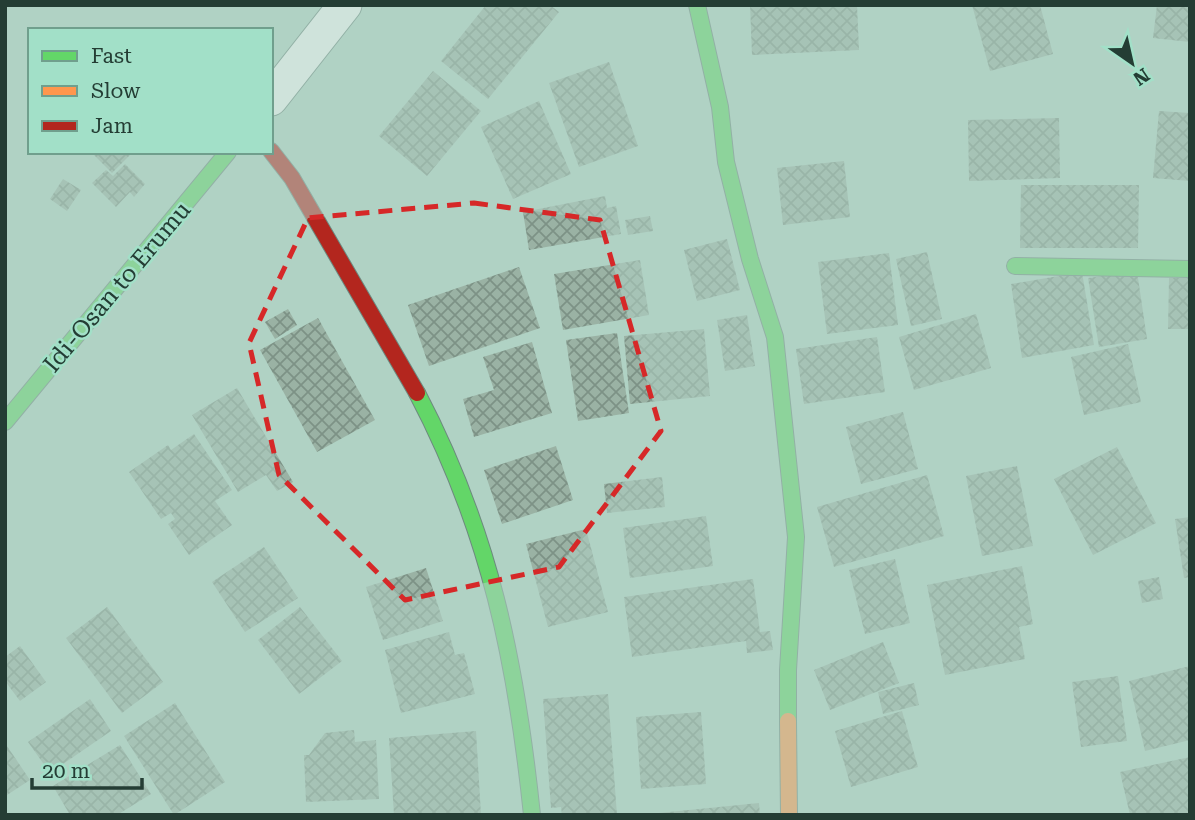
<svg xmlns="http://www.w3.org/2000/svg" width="1195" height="820" font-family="'Roboto Serif',serif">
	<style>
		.building { fill: url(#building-cross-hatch) }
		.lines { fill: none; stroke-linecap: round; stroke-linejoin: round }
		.street-casing { stroke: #6d897f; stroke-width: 35 }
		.fast-casing { stroke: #6d897f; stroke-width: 18 }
		.slow-casing { stroke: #6d897f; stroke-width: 18 }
		.jam-casing { stroke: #6d897f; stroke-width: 18 }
		.street { stroke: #f3f8f6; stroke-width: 33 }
		.fast { stroke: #63d668; stroke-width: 16 }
		.slow { stroke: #ff974d; stroke-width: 16 }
		.jam { stroke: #b3261e; stroke-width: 16 }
		.marked { fill: none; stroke: #d62828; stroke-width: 5; stroke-dasharray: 14 9; stroke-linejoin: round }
		.labels { text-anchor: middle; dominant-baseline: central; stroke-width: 5; stroke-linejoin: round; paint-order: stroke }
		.street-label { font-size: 24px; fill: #243d34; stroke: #a2e0c8 }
	</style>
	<defs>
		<pattern id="building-cross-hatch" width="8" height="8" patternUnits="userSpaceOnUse" patternTransform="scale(1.75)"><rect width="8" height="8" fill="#9ab2a4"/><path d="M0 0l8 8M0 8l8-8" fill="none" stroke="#7d9286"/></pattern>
	</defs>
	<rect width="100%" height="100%" fill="#b0d2c4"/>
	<g class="building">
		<path d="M486 5H550L559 12 488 99 441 61Z"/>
		<path d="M750 5H857L859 50 752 55Z"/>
		<path d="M972 5H1040L1053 54 990 71Z"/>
		<path d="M1157 5H1190V42L1153 38Z"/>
		<path d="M609 62 638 146 579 167 549 83Z"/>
		<path d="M433 71 481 111 427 176 379 136Z"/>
		<path d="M539 101 571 174 513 199 481 127Z"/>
		<path d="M1159 111 1190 113V181L1153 178Z"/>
		<path d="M1059 118 1060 178 969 181 968 120Z"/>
		<path d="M91 152H133L112 173Z"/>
		<path d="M844 161 850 217 783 225 777 168Z"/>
		<path d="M125 164 145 184 134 197 130 192 116 207 92 183 106 170 113 176Z"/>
		<path d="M63 179 81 190 67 211 50 199Z"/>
		<path d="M1021 185H1139L1138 248H1020Z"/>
		<path d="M605 196 607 208 616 206 621 234 529 250 523 212Z"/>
		<path d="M650 216 653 231 628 235 625 220Z"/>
		<path d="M727 239 740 290 697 301 684 250Z"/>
		<path d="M927 252 942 319 911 326 896 259Z"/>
		<path d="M889 253 898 325 827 334 818 262Z"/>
		<path d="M640 260 649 315 563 330 554 274Z"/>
		<path d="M519 267 540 328 429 366 408 305Z"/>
		<path d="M1137 271 1147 339 1099 347 1088 278Z"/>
		<path d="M1082 272 1094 345 1022 358 1011 284Z"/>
		<path d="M1169 278H1190V329H1168Z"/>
		<path d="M288 309 297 325 275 339 265 322Z"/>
		<path d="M976 314 991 368 914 390 899 337Z"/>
		<path d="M747 315 755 366 725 371 717 320Z"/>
		<path d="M318 318 375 420 317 452 260 350Z"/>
		<path d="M704 329 710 396 630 404 624 336Z"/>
		<path d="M617 333 629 413 578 421 566 340Z"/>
		<path d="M877 337 885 392 804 404 796 349Z"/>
		<path d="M532 342 552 413 474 437 463 399 494 390 483 357Z"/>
		<path d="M1128 344 1141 402 1084 415 1071 357Z"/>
		<path d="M237 388 293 482 277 491 266 475 238 492 192 415Z"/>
		<path d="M903 412 918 469 861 484 846 427Z"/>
		<path d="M194 434 232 490 215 501 232 525 189 555 168 524 175 519 171 513 161 519 129 472 168 445 171 450Z"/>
		<path d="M556 446 573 500 502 524 484 470Z"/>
		<path d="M1117 447 1156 523 1093 555 1054 479Z"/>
		<path d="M1017 466 1033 546 982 556 966 476Z"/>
		<path d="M927 475 944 536 834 567 817 507Z"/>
		<path d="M662 477 665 507 607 513 604 484Z"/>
		<path d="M706 516 713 566 630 578 623 528Z"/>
		<path d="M1190 517V577L1184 578 1175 519Z"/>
		<path d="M586 529 608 612 548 627 526 544Z"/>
		<path d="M264 547 298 598 245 632 212 582Z"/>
		<path d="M895 559 910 623 865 634 849 570Z"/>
		<path d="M1022 566 1033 624 1019 627 1025 659 945 675 927 585Z"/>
		<path d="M426 568 443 621 383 640 366 587Z"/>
		<path d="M1159 577 1163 599 1142 603 1138 581Z"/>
		<path d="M753 579 760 632 770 631 773 650 747 653 746 641 632 657 624 597Z"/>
		<path d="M107 607 163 682 122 713 66 638Z"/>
		<path d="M300 607 342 661 299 694 258 640Z"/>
		<path d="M449 632 455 655 464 653 475 694 401 713 385 650Z"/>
		<path d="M883 642 899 683 830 710 814 670Z"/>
		<path d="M20 646 46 682 20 701 5 681V657Z"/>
		<path d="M1190 666V740L1145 751 1129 681Z"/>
		<path d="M1118 676 1127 741 1081 747 1072 682Z"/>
		<path d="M914 683 919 705 883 714 878 692Z"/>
		<path d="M608 694 617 815H562L561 807 551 808 543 699Z"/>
		<path d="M90 699 111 731 50 773 28 742Z"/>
		<path d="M175 703 225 782 174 815 124 736Z"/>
		<path d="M902 711 918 767 851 787 835 731Z"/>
		<path d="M701 712 706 784 641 789 636 717Z"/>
		<path d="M354 730 355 742 376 740 379 799 306 802 304 755H309L325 733Z"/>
		<path d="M476 731 481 815H394L389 738Z"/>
		<path d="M5 743 30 780 7 795 5 792Z"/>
		<path d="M120 745 151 794 117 815H70L53 786Z"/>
		<path d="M1190 757V815H1130L1120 772Z"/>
		<path d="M759 803 760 815H659V813Z"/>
	</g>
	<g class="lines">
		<defs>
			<path id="street" d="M271 99 345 5"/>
			<g id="fast">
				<path d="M697 5 720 107 726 162 750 259 775 337 796 537 788 670V721"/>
				<path d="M1015 266 1190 269"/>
				<path d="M417 393C490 532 516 661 532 815"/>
				<path d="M5 422 228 152"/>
			</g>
			<path id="slow" d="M788 721 789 815"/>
			<path id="jam" d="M271 151 292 178 417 393"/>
		</defs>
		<use href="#street" class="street-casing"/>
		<use href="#fast" class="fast-casing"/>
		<use href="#slow" class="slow-casing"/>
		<use href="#jam" class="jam-casing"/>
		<use href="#street" class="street"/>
		<use href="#fast" class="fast"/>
		<use href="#slow" class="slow"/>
		<use href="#jam" class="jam"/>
	</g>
	<path d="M0 0H1195V820H0ZM474 203 600 220 661 431 559 567 405 600 279 475 249 343 308 218Z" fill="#b0d2c4" fill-opacity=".55" fill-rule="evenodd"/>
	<path class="marked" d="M474 203 600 220 661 431 559 567 405 600 279 475 249 343 308 218Z"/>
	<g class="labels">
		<g class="street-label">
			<text transform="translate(117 287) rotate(-50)">Idi-Osan to Erumu</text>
		</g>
	</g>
	<rect width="1195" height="820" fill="none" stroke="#243d34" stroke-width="14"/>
	<rect x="28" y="28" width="245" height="126" fill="#a2e0c8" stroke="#709f8d" stroke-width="2"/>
	<rect x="42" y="51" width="35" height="10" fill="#63d668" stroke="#709f8d" stroke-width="2"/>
	<text x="91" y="63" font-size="21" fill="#243d34">Fast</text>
	<rect x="42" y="86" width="35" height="10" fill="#ff974d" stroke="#709f8d" stroke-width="2"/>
	<text x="91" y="98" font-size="21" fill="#243d34">Slow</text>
	<rect x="42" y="121" width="35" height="10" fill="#b3261e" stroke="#709f8d" stroke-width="2"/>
	<text x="91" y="133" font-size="21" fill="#243d34">Jam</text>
	<g transform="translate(1132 63) rotate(146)" stroke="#a2e0c8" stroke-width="5" paint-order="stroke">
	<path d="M0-5L12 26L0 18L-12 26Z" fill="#243d34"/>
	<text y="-10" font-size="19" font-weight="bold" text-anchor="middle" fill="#243d34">N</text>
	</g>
	<path d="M32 778v10h110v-10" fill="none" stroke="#243d34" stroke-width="3.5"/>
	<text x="42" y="778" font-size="21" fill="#243d34" stroke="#a2e0c8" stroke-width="5" paint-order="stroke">20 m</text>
</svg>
